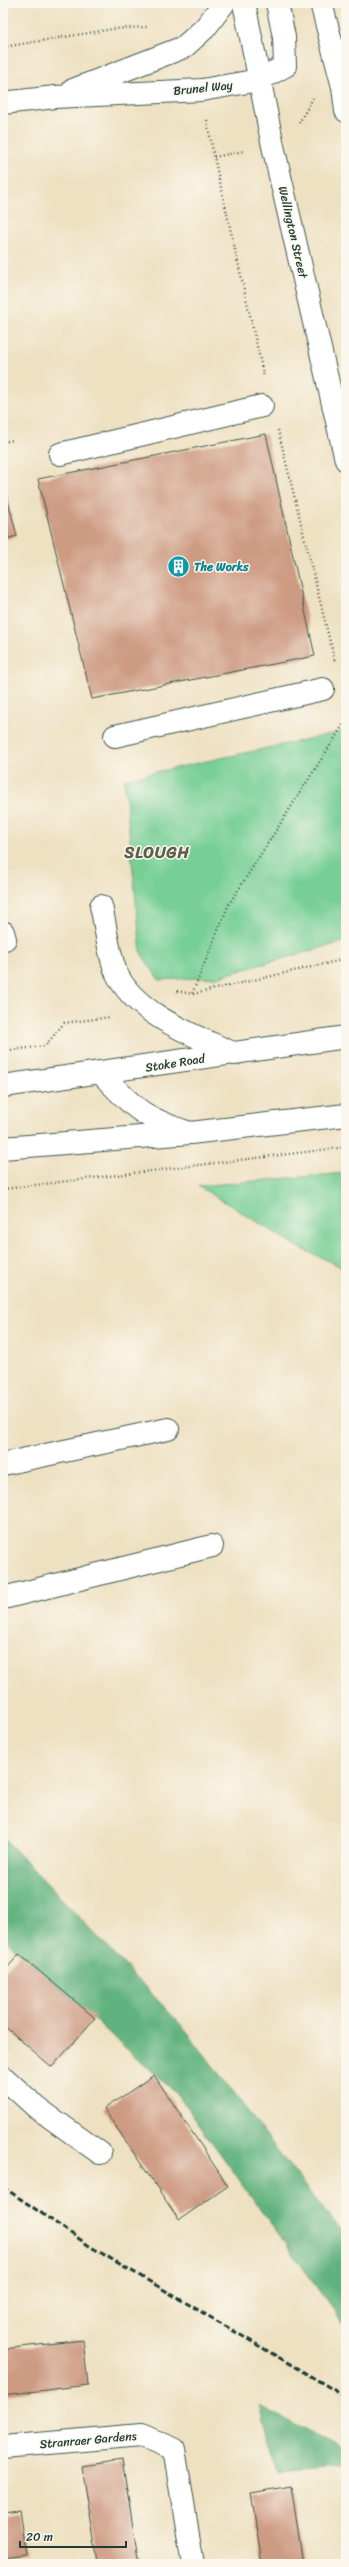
<svg xmlns="http://www.w3.org/2000/svg" width="349" height="2567" font-family="Sriracha,sans-serif">
	<style>
		.green { fill: #77cf95; stroke: #4b8664 }
		.forest { fill: #61b27e; stroke: #407859 }
		.building { fill: #cd9a82 }
		.lines { fill: none; stroke-linecap: round; stroke-linejoin: round }
		.minor-casing { stroke: #3e5649; stroke-width: 24 }
		.major-casing { stroke: #3e5649; stroke-width: 24 }
		.path { stroke: #3e5649; stroke-width: 2.5; stroke-dasharray: 1 3; stroke-linecap: butt }
		.minor { stroke: #fff; stroke-width: 22 }
		.major { stroke: #fff; stroke-width: 22 }
		.rail { stroke: #1f3d34; stroke-width: 3; stroke-dasharray: 6 3; stroke-linecap: butt }
		.labels { text-anchor: middle; dominant-baseline: central; stroke-width: 3; stroke-linejoin: round; paint-order: stroke }
		.street-label { font-size: 12px; fill: #1f3d34; stroke: #fbf7ec }
		.culture-label { font-size: 12px; font-weight: bold; fill: #0d838f; stroke: #fbf7ec; text-anchor: start }
		.district-label { font-size: 16px; font-weight: bold; letter-spacing: 1px; fill: #5c5e4f; stroke: #fbf7ec }
	</style>
	<rect width="100%" height="100%" fill="#fbf7ec"/>
	<filter id="ink" filterUnits="userSpaceOnUse"><feTurbulence type="fractalNoise" baseFrequency=".025" numOctaves="2"/><feDisplacementMap in="SourceGraphic" scale="8" xChannelSelector="R" yChannelSelector="G"/><feConvolveMatrix kernelMatrix="1 2 1 2 8 2 1 2 1" color-interpolation-filters="sRGB"/></filter>
	<filter id="wash" filterUnits="userSpaceOnUse"><feTurbulence type="fractalNoise" baseFrequency=".012" numOctaves="4" result="noise"/><feDisplacementMap in="SourceGraphic" scale="16" xChannelSelector="R" yChannelSelector="G"/><feGaussianBlur stdDeviation="0.9" result="paint"/><feColorMatrix in="noise" values="0 0 0 0 0 0 0 0 0 0 0 0 0 0 0 0 0 1.4 0 .05"/><feComposite in="paint" operator="in"/></filter>
	<g filter="url(#wash)">
		<rect width="100%" height="100%" fill="#eee1c2"/>
		<g class="green">
			<path d="M346 731V941L217 977 159 980 141 953 124 779Z"/>
			<path d="M346 1173V1269L302 1249 198 1186Z"/>
		</g>
		<g class="forest">
			<path d="M3 1837 185 2029 323 2210 346 2236V2327L177 2094 3 1938Z"/>
			<path d="M260 2406 346 2452V2464L276 2470Z"/>
		</g>
		<g id="blocks">
			<g class="building">
				<path d="M266 434 315 656 92 699 38 479Z"/>
				<path d="M3 482 17 536 3 540Z"/>
				<path d="M19 1954 95 2018 52 2067 3 2025V1973Z"/>
				<path d="M154 2075 228 2186 179 2220 104 2109Z"/>
				<path d="M83 2340 88 2385 3 2395V2349Z"/>
				<path d="M122 2460 139 2564H98L82 2466Z"/>
				<path d="M291 2486 303 2564H262L251 2493Z"/>
				<path d="M19 2512 26 2555 3 2558V2514Z"/>
			</g>
		</g>
	</g>
	<g filter="url(#ink)">
		<use href="#blocks" fill-opacity="0" stroke="#3e5649" stroke-width="1"/>
		<g class="lines">
			<defs>
				<g id="minor">
					<path d="M73 90 184 47 205 28 224 3"/>
					<path d="M3 103 55 97 202 90 259 80 285 66 284 37 277 3"/>
					<path d="M60 454 262 406"/>
					<path d="M115 736 323 689"/>
					<path d="M101 906C106 927 108 952 116 972 135 1015 196 1036 235 1054"/>
					<path d="M3 932 5 939"/>
					<path d="M102 1074C134 1109 144 1118 190 1133"/>
					<path d="M3 1464 168 1429"/>
					<path d="M3 1598 212 1546"/>
					<path d="M3 2077 36 2107 100 2153"/>
					<path d="M3 2447 141 2435 174 2449 193 2564"/>
				</g>
				<g id="major">
					<path d="M244 3 273 146 346 460"/>
					<path d="M321 3 343 87 346 111"/>
					<path d="M3 1086 346 1037"/>
					<path d="M3 1148 190 1133 346 1115"/>
				</g>
			</defs>
			<use href="#minor" class="minor-casing"/>
			<use href="#major" class="major-casing"/>
			<g class="path">
				<path d="M3 47 113 29 147 27"/>
				<path d="M207 120 214 157 264 377"/>
				<path d="M299 123 313 98"/>
				<path d="M214 157 244 151"/>
				<path d="M278 430 335 662"/>
				<path d="M3 442 13 440"/>
				<path d="M344 710 346 725"/>
				<path d="M177 991 192 994 228 906 345 722"/>
				<path d="M193 994 346 959"/>
				<path d="M3 1051 45 1046 64 1023 110 1017"/>
				<path d="M3 1189 346 1147"/>
			</g>
			<use href="#minor" class="minor"/>
			<use href="#major" class="major"/>
			<path class="rail" d="M3 2187 91 2247 346 2397"/>
		</g>
	</g>
	<defs>
		<symbol id="building-disc" viewBox="-11 -11 22 22"><circle r="9.5" fill="#0f9aa8" stroke="#fbf7ec"/><path d="M-4-6H4V6H1V3H-1V6H-4ZM-2.5-4.3h1.7v1.8h-1.7ZM.8-4.3h1.7v1.8H.8ZM-2.5-1h1.7V.8h-1.7ZM.8-1h1.7V.8H.8Z" fill="#fff"/></symbol>
	</defs>
	<g fill-rule="evenodd">
		<use href="#building-disc" x="166" y="554" width="25" height="25"/>
	</g>
	<g class="labels">
		<g class="street-label">
			<text transform="translate(203 88) rotate(-6)">Brunel Way</text>
			<text transform="translate(293 232) rotate(77)">Wellington Street</text>
			<text transform="translate(175 1063) rotate(-9)">Stoke Road</text>
			<text transform="translate(88 2440) rotate(-5)">Stranraer Gardens</text>
		</g>
		<g class="culture-label">
			<text x="194" y="567">The Works</text>
		</g>
		<g class="district-label">
			<text x="157" y="852">SLOUGH</text>
		</g>
	</g>
	<rect width="349" height="2567" fill="none" stroke="#fbf7ec" stroke-width="16"/>
	<path d="M20 2541v6h106v-6" fill="none" stroke="#1f3d34" stroke-width="2"/>
	<text x="26" y="2541" font-size="12" fill="#1f3d34" stroke="#fbf7ec" stroke-width="3" paint-order="stroke">20 m</text>
</svg>
